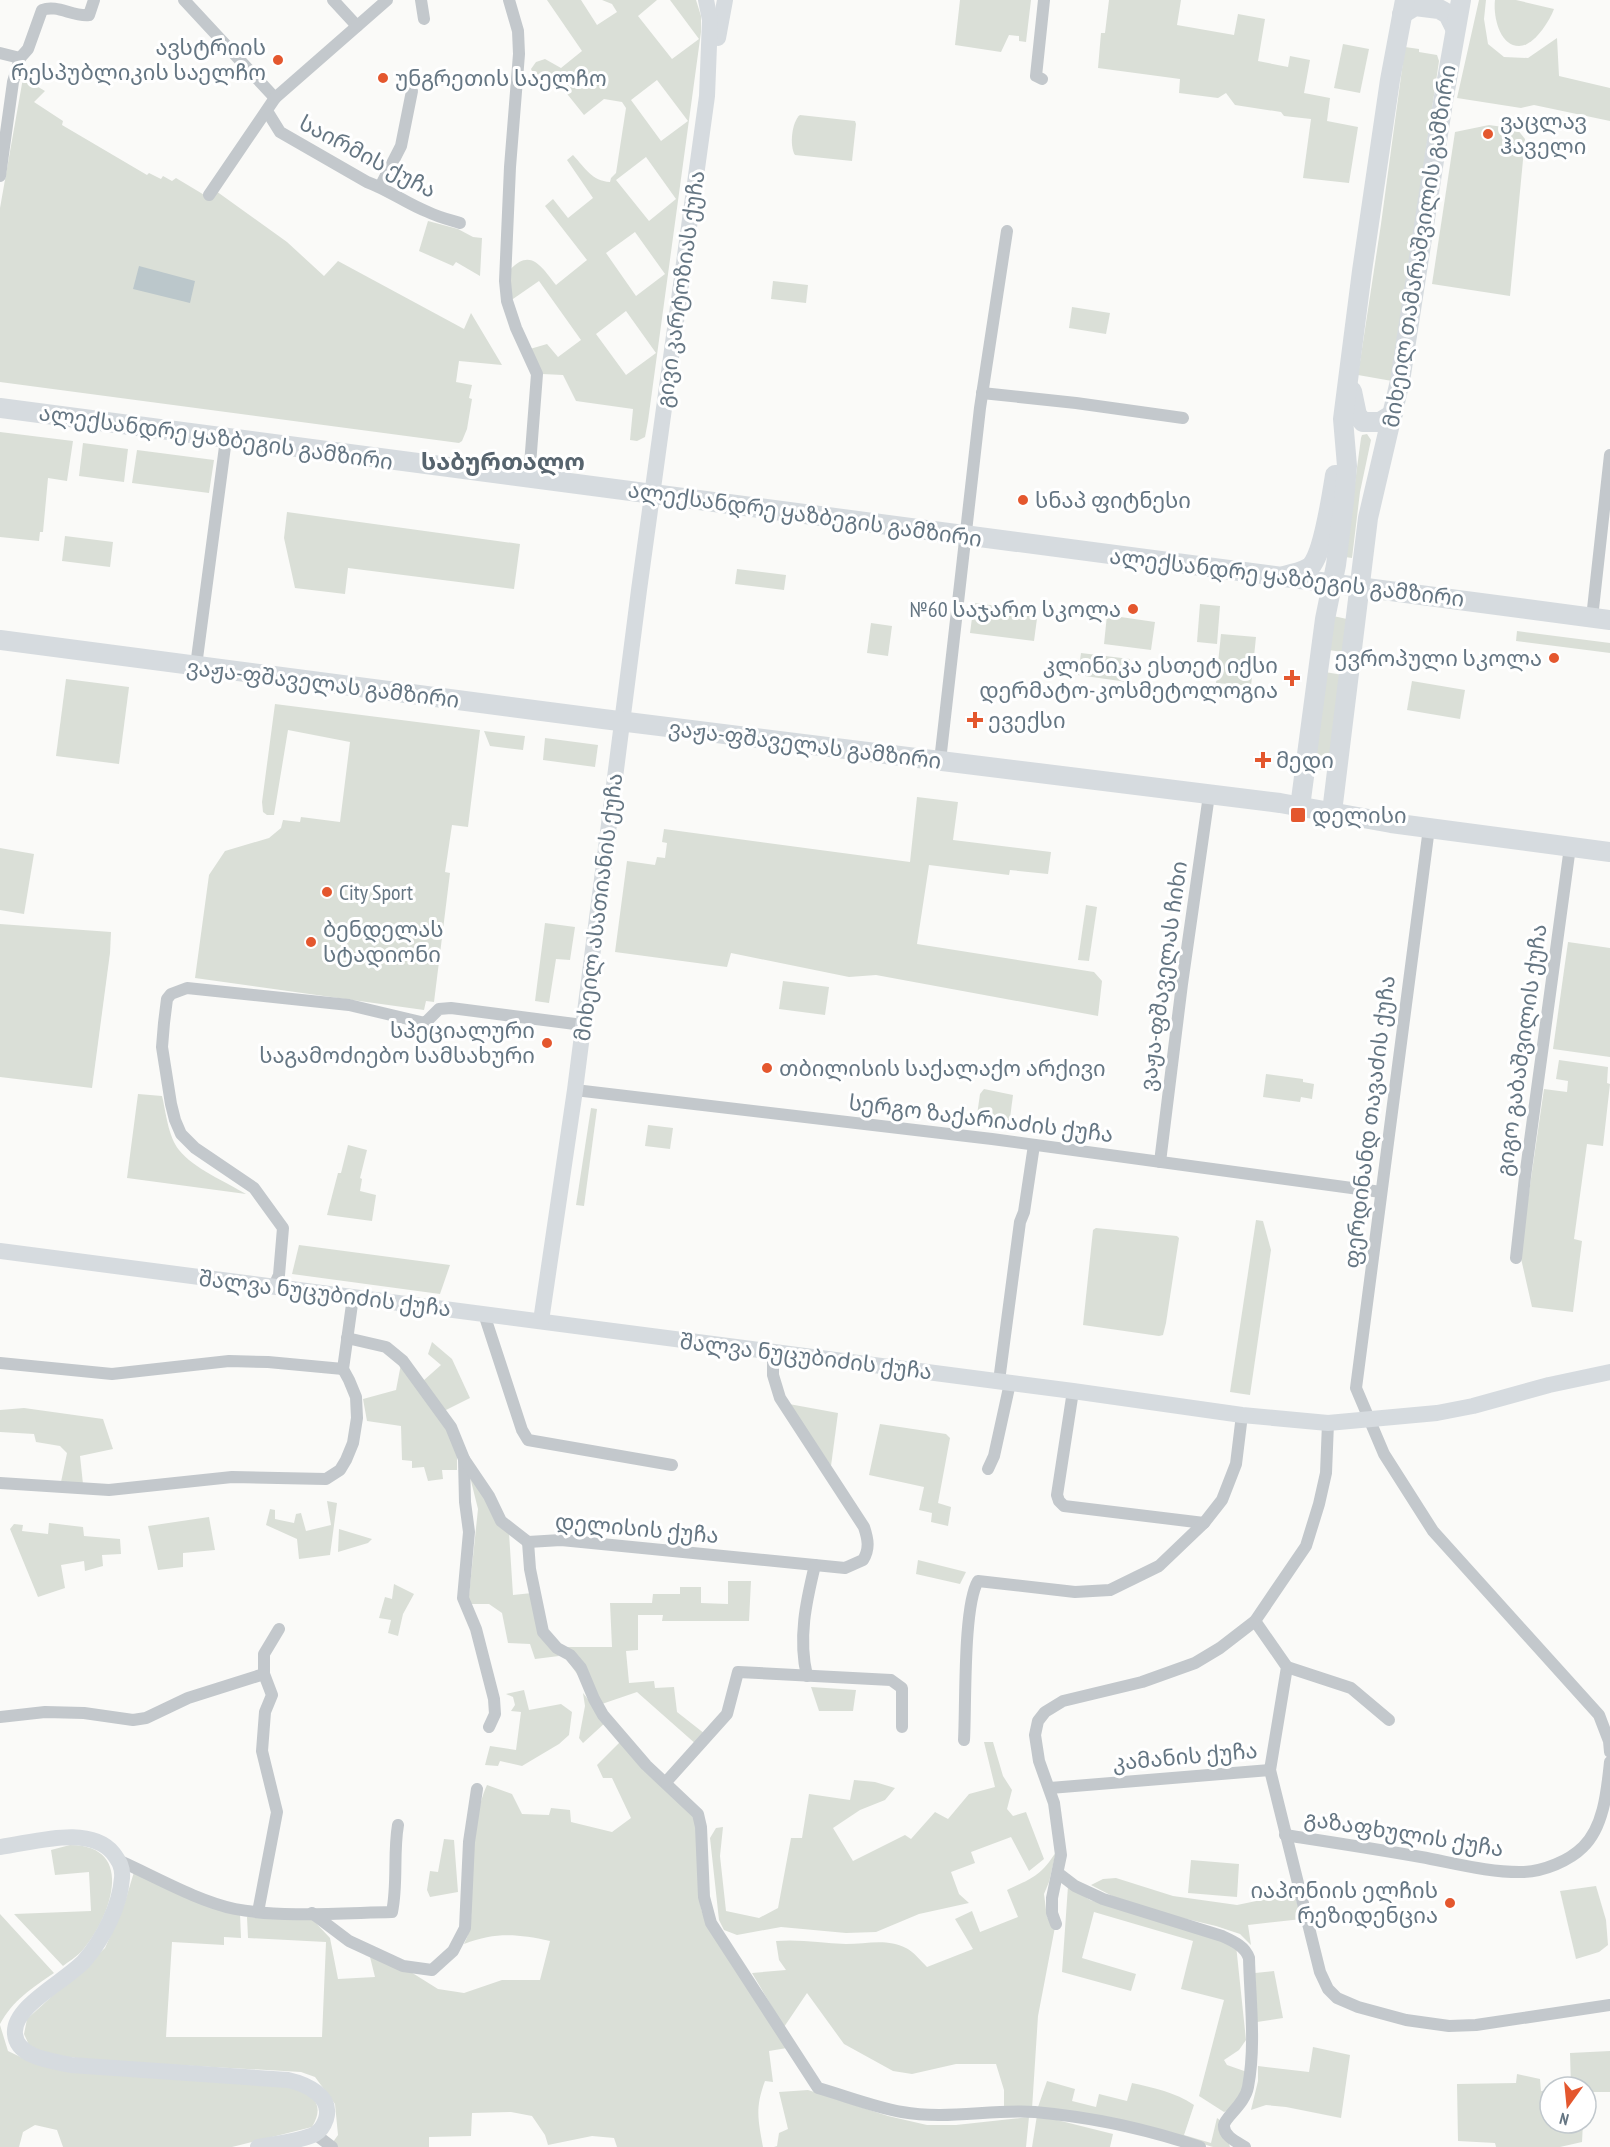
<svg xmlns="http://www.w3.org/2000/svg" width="1610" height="2147" font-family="'PT Sans Narrow','Noto Sans Georgian',sans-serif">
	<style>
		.green { fill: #dadfd7; fill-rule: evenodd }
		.water { fill: #bbc7cb }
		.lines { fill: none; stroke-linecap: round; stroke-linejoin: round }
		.street { stroke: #c3c8cc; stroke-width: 12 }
		.secondary { stroke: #d6dbdf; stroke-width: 16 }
		.primary { stroke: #d6dbdf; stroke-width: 20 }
		.poi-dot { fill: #e4572e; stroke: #fff; stroke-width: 2 }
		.labels { text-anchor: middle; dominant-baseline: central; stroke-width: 6; stroke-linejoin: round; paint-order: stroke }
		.poi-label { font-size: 22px; fill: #657683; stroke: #fff; text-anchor: start }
		.street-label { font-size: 22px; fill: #657683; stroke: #fff }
		.neighbourhood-label { font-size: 24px; font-weight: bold; fill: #57646e; stroke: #fff }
	</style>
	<rect width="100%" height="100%" fill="#fafaf8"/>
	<g class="green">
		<path d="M547 0H581L597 25 617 12 612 4 602 0H657L638 16 672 59 699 39 670 0H696L701 16V32L648 421 645 437 637 441 630 440 633 409 576 401 563 375 542 374 530 349 547 344 558 357 581 340 539 281 510 301V270C531 247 542 268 556 285L587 260 545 206 553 199 568 218 593 198 567 160 573 155C585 168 592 181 610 182L611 178 616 173 626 108 622 102 604 99 584 115 552 75 542 73 534 76 531 69 536 62 545 59 561 68 582 51ZM657 80 688 121 661 141 631 100ZM646 157 676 199 649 221 616 180ZM635 232 665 274 636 296 606 253ZM626 311 656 353 626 375 596 334Z"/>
		<path d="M960 0H1031L1026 42 1019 41V36L1009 35 1001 52 955 45Z"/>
		<path d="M1109 0H1181L1177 25 1234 35 1238 14 1265 19 1258 61 1288 67 1290 56 1310 60 1304 93 1330 98 1327 121 1358 127 1349 183 1303 178 1311 119 1284 116 1281 112 1235 105 1226 93 1218 98 1179 93 1180 79 1098 68 1101 33H1105Z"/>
		<path d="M1479 0H1486L1484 19 1488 44 1504 57 1528 58 1557 38 1559 76 1610 88V121L1534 105 1521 108 1457 98Z"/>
		<path d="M1495 0H1516L1554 9C1549 22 1534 46 1519 46 1499 46 1493 15 1495 0Z"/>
		<path d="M1343 44 1369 49 1360 93 1334 88Z"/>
		<path d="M1405 47 1419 49V52L1437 55 1439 61 1392 381 1358 375 1381 224Z"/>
		<path d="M23 78 45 91 34 102 63 121 62 125 147 175 149 173 161 179 163 176 172 181 176 178 211 199 216 191 287 242 324 276 338 261 464 329 471 313 502 365 459 361 456 382 472 385 469 398 472 399 467 429 462 441 459 443 0 382V208Z"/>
		<path d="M800 115 855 121 856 124 852 161 795 155C789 146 792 121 800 115Z"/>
		<path d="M1489 125 1517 129 1525 139 1510 296 1432 284 1455 132Z"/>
		<path d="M428 221 458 229 473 237 482 238 480 276 456 262 453 266 419 251Z"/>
		<path d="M773 281 808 285 806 303 771 299Z"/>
		<path d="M1072 307 1110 313 1106 334 1069 328Z"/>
		<path d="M0 432 73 441 67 481 48 478 43 532H40L39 541 0 537Z"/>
		<path d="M1367 434 1371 440 1360 492 1352 558 1345 557 1361 438 1362 435Z"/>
		<path d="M83 443 128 449 124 482 79 476Z"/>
		<path d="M137 450 214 460 209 493 132 483Z"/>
		<path d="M287 512 520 544 514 589 348 568 345 594 295 588 284 538Z"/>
		<path d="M65 536 113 542 110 567 62 561Z"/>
		<path d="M737 569 786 575 784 590 735 584Z"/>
		<path d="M974 603 1038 611 1034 641 970 633Z"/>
		<path d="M1200 604 1220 606 1217 644 1197 642Z"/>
		<path d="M1107 615 1155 622 1151 650 1104 644Z"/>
		<path d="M1333 616 1347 619 1343 652 1328 650Z"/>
		<path d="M871 623 892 626 888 656 867 653Z"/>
		<path d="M1517 631 1610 643V653L1516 641Z"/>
		<path d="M1221 634 1256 637 1251 686 1216 683Z"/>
		<path d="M1081 653 1130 659 1127 682 1078 675Z"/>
		<path d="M1325 672 1343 675 1331 771 1312 769Z"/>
		<path d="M66 679 129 687 119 764 56 756Z"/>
		<path d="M1412 681 1465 690 1460 719 1407 710Z"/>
		<path d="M275 704 480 730 468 827 452 825 445 872 450 873 434 1002 426 1001 424 1010 195 978 209 875 225 851 269 838 281 828 283 820 300 822 301 817 340 822 350 742 288 730 274 815H267L263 812 262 802Z"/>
		<path d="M484 731 525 736 523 750 490 746Z"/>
		<path d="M545 738 598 745 595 767 543 760Z"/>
		<path d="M917 797 958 802 953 840 1051 852 1048 874 1010 870 1009 875 929 865 917 944 1094 972 1102 981 1098 1016 876 975 849 977 731 953 727 967 615 952 627 861 655 865 657 857 665 858 667 843 662 842 664 829 910 862Z"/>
		<path d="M0 848 34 854 24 914 0 910Z"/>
		<path d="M1086 905 1097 907 1089 961 1078 960Z"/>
		<path d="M545 923 575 927 570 960 556 959 549 1003 535 1001Z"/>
		<path d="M0 924 111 932 110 953 92 1088 0 1077Z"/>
		<path d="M1568 942 1610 948V1057L1553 1049Z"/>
		<path d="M783 981 829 987 825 1015 779 1009Z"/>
		<path d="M1559 1060 1608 1067 1607 1083 1610 1084 1603 1146 1587 1144 1574 1239 1582 1241 1573 1312 1532 1307 1520 1254 1544 1089 1567 1092 1568 1081 1556 1079Z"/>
		<path d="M1266 1074 1303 1079V1082L1314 1084 1312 1099 1301 1097 1300 1102 1263 1097Z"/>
		<path d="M984 1089 1013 1095 1009 1126 976 1122 980 1094Z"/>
		<path d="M138 1094 162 1096C166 1112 168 1136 179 1150 193 1168 226 1182 246 1194L127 1178Z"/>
		<path d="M591 1108 597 1109 584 1206 576 1205Z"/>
		<path d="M648 1125 673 1128 670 1149 645 1146Z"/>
		<path d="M348 1145 367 1150 360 1178 362 1179 360 1191 376 1195 372 1221 327 1215 338 1173H341Z"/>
		<path d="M1256 1220 1263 1221 1271 1250 1250 1395 1230 1392Z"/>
		<path d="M1096 1228 1177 1236 1179 1238 1166 1323 1163 1335 1159 1336 1083 1325 1093 1230Z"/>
		<path d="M299 1245 450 1265 440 1294 292 1274Z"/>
		<path d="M432 1342 452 1359 470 1398 444 1411 423 1381 441 1365 428 1354Z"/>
		<path d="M401 1364 450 1430 457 1454V1470H442L443 1479 428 1481 424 1467 412 1468V1461L402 1460 401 1426 367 1421 363 1399 396 1390Z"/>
		<path d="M789 1404 838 1413 831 1466Z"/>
		<path d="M24 1408 103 1419 113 1449 80 1456 83 1484 61 1482 67 1453 60 1446 36 1442 34 1434 0 1432V1410Z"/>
		<path d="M880 1424 946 1434 950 1438 938 1503 951 1507 948 1526 931 1522 932 1513 919 1510 924 1487 869 1475Z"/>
		<path d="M467 1465 509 1533 513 1595 532 1593 542 1632 559 1656 535 1659 530 1644 508 1643 502 1613 489 1604H465L469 1595 478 1509Z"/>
		<path d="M327 1501 337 1503 330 1555 299 1559 297 1539 266 1525 270 1509 275 1510V1519L294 1523 296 1514 301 1513 306 1531 331 1525Z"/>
		<path d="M209 1517 215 1550 183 1553V1567L158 1570 148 1526Z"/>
		<path d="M49 1523 83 1527 84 1536 120 1539 121 1554 102 1555 103 1566 85 1571 84 1561 61 1565 65 1588 38 1597 10 1529 14 1524 23 1525 22 1531 48 1534Z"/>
		<path d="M339 1529 372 1539 368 1543 338 1552Z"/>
		<path d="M918 1560 966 1572 960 1584 916 1574Z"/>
		<path d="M728 1581H751L749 1621H662L663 1615H638V1650L626 1651 629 1683 654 1681 655 1688 674 1687 677 1712 705 1734 697 1745 637 1692 599 1705 558 1647H612L610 1603H652L653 1594H680V1587H701V1603L728 1604Z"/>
		<path d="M394 1584 414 1594 403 1614 398 1636 388 1633 391 1620 379 1618 385 1597 392 1599Z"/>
		<path d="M811 1687 856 1690 853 1711H819Z"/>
		<path d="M524 1690 529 1710 561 1704 572 1712 569 1735 559 1744 522 1766 500 1761 498 1766 485 1765 490 1746 516 1750 521 1712 511 1711 515 1705 513 1697 506 1694Z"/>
		<path d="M583 1693 606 1722 583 1743 579 1738 585 1706Z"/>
		<path d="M621 1741 695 1816 701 1909 707 1925 787 2048 769 2051 773 2082 765 2081C755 2108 758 2119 763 2147H617L614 2138 592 2136 548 2145 545 2135 532 2116 511 2112 472 2113 471 2136 429 2137V2147H337L333 2142 338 2135 335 2104 315 2077 301 2072 90 2060 47 2054 29 2045 24 2034 27 2019 105 1948 124 1905 134 1872 240 1914 241 1938 224 1937V1945L172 1942 166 2037H322L326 1942 248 1938 247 1917 311 1918 330 1938 338 1979 375 1977 369 1953 406 1969 438 1989 464 1993 502 1980H540L550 1941C517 1934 496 1932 464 1944 477 1918 468 1903 469 1876 469 1856 478 1803 487 1785L512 1794 522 1814 549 1815 551 1808 570 1810 571 1822 612 1832 631 1818 612 1778H603L597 1765Z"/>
		<path d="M984 1742H993L1003 1776 1012 1790 1007 1809 1013 1816 1026 1812 1044 1859 1029 1871 1011 1837 971 1852 975 1863 951 1872 959 1894 969 1903 919 1914 876 1932 846 1933 781 1927 737 1935 724 1930 719 1920 710 1838 716 1828 723 1827 720 1856 726 1911 759 1918 778 1908 791 1838H802L809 1794 850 1800 854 1780 875 1782 895 1788 885 1800 860 1810 833 1828 853 1861 905 1835 911 1839 935 1812 948 1819 969 1794 995 1787Z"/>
		<path d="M444 1839 454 1840 458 1892 430 1897 427 1890 430 1871 438 1872Z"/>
		<path d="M70 1845C138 1845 110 1920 81 1952 76 1957 68 1962 63 1966L14 1914 91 1911 89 1872 55 1875 51 1850Z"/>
		<path d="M1056 1852 1049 1882 1044 1894 1047 1917 1055 1927 1038 2016 1032 2109H1004V2090L996 2064H956L912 2074 893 2071 844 2044 807 1993 784 2027 752 1973 786 1970 779 1960 776 1941C800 1939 822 1943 846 1944 866 1944 887 1938 906 1948 913 1951 921 1961 927 1967L973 1949 955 1919 972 1911 980 1932 1018 1917 1007 1890C1032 1878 1040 1877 1056 1852Z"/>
		<path d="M1191 1860 1239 1864 1237 1897 1188 1893Z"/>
		<path d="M1116 1878 1173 1896 1237 1905 1294 1893 1302 1919 1248 1925 1251 1945 1240 1934 1216 1926 1157 1912 1116 1898 1091 1885 1103 1879Z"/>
		<path d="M1068 1886 1090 1900 1236 1945 1246 2040 1239 2050 1224 2060 1227 2065 1247 2072 1241 2093 1235 2107 1224 2112 1199 2096 1224 2000 1181 1989 1193 1941 1094 1912 1082 1958 1136 1974 1131 1991 1062 1972Z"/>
		<path d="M1596 1886 1606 1920 1608 1945 1599 1952 1576 1959 1560 1891Z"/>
		<path d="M0 1914 54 1973C32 1988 13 2000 0 2024Z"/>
		<path d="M1274 1971 1283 2018 1257 2022 1255 1973Z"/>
		<path d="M0 2025 8 2051 33 2063 296 2087C316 2096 324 2107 312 2127L232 2147H63L57 2130 35 2125 23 2132 19 2147H0Z"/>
		<path d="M1313 2047 1350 2055 1341 2118 1286 2107 1266 2105 1251 2110 1258 2081V2066L1309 2072Z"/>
		<path d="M1610 2051V2092H1586V2087H1571L1570 2053Z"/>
		<path d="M1517 2074 1540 2079 1541 2091 1550 2090V2123H1583L1582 2142 1560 2147H1496L1495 2143 1458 2141 1457 2084 1516 2083Z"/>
		<path d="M1047 2081 1075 2089 1072 2101 1096 2107 1099 2094 1127 2101 1132 2083C1154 2088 1175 2092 1194 2105L1184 2135 1211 2143 1217 2118 1221 2121 1230 2147H1213L1174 2135 1038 2107Z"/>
		<path d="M808 2090 888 2116 927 2125H956L1029 2117 1026 2147H774L777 2146 779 2133 788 2129 779 2092Z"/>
		<path d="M1037 2115 1113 2134 1110 2147H1032Z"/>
	</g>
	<path class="water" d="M139 266 195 281 190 303 133 289Z"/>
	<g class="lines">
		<g class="street">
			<path d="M184 0 275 98"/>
			<path d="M333 0 357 26"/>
			<path d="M421 0 424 19"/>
			<path d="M509 0 518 31 519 54 510 167 505 281 507 301 516 328 537 374 529 478"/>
			<path d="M0 53 20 58"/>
			<path d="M1042 79 1036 76 1044 0"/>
			<path d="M267 111 280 132 367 182C389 190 407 204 428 212 438 217 450 220 460 223"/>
			<path d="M0 176 13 82 20 58 28 49 42 10C57 4 73 17 89 15L94 0"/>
			<path d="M380 187 401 146 412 91"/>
			<path d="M209 195 275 98 387 0"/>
			<path d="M982 393 1076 403 1183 418"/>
			<path d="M1592 618 1610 455"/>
			<path d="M196 666 226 439"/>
			<path d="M940 761 980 408 1007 231"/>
			<path d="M1429 828 1356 1388 1384 1454 1433 1531 1599 1715 1609 1741 1610 1752"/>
			<path d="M575 1090 992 1139 1381 1192"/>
			<path d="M1160 1162 1182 984 1209 795"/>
			<path d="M1516 1258 1525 1177 1570 847"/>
			<path d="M274 1286 279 1275 283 1228 254 1188 195 1148 181 1134 175 1120 171 1104 162 1047 164 1023 167 999 171 994 187 988 349 1005 425 1023 439 1009 451 1008 583 1025"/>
			<path d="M484 1314 522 1430 528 1440 672 1465"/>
			<path d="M347 1338 386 1347 403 1361 451 1427 464 1459 465 1502 469 1532 463 1598 476 1629 494 1699 495 1714 489 1727"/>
			<path d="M0 1363 112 1374 229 1361 268 1362 343 1369"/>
			<path d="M999 1381 1020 1222 1024 1212 1034 1145"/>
			<path d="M1073 1391 1057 1495 1059 1501 1064 1506 1204 1523"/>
			<path d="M464 1459 489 1496 501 1521 528 1542"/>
			<path d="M988 1469 994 1456 1010 1383"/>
			<path d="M0 1483 109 1490 232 1477 326 1479 340 1470 346 1460 353 1443 357 1418 356 1397 349 1380 343 1369 353 1297"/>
			<path d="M528 1542 530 1569 543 1632 557 1648 570 1655 581 1668 594 1699 603 1715 646 1765 698 1814 701 1827 704 1897 711 1923 818 2088C846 2096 874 2107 902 2112 946 2120 991 2109 1035 2112 1091 2117 1147 2129 1200 2147"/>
			<path d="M528 1542 561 1540 845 1568 863 1560C870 1549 868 1539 864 1527L780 1398 773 1375V1352"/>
			<path d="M1255 1621 1287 1667 1270 1770 1320 1972 1328 1989 1337 1998 1358 2007 1406 2020 1449 2026 1476 2025 1610 2005"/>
			<path d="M1287 1667 1351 1688 1389 1720"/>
			<path d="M807 1676C798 1638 806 1602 815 1565"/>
			<path d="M0 1717 45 1712 84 1713 133 1720 146 1718 188 1698 264 1674"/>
			<path d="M964 1740C966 1706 963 1606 978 1581L1075 1592 1110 1590 1159 1566 1204 1523 1222 1500 1236 1464 1242 1415"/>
			<path d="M666 1782 727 1714 738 1672 891 1680 902 1688V1727"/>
			<path d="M1050 1788 1270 1770"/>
			<path d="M1285 1835C1330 1842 1376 1849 1421 1857 1454 1863 1490 1873 1524 1872 1544 1871 1569 1861 1583 1847 1604 1827 1607 1790 1610 1762"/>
			<path d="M120 1861C156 1877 197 1901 235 1909 281 1918 344 1913 392 1912 398 1883 393 1854 398 1825"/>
			<path d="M1058 1873 1075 1886 1103 1899 1222 1936C1233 1941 1245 1946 1249 1958 1250 2000 1256 2045 1248 2087 1245 2104 1225 2117 1224 2125 1223 2136 1237 2142 1245 2147"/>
			<path d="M258 1912 277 1812 262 1751 265 1712 272 1695 264 1674V1654L279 1629"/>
			<path d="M312 1913 349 1941 403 1966 432 1970 453 1951 465 1928 469 1842 477 1789"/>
			<path d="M1056 1924 1052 1913V1898L1061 1855 1054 1803 1039 1761 1035 1735 1038 1721 1045 1712 1063 1701 1142 1682 1195 1663 1220 1648 1255 1621 1306 1546 1319 1504 1326 1473 1328 1423"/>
			<path d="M315 2134 332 2147"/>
		</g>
		<g class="secondary">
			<path d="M718 38 725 0"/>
			<path d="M0 1251 1073 1391 1242 1415 1328 1423 1437 1413 1473 1406 1549 1385 1610 1372"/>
			<path d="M541 1321 575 1090 639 590 707 96 710 20 706 0"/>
			<path d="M0 1847C33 1843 89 1824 113 1853 119 1861 123 1867 122 1878 120 1906 103 1939 85 1960 68 1980 12 2006 15 2034 17 2058 53 2061 71 2065L288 2080C306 2084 333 2096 326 2119 324 2125 320 2131 315 2134 302 2141 273 2144 258 2147"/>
		</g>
		<g class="primary">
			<path d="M1402 14 1415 6 1439 9 1448 14 1455 28"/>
			<path d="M1352 391 1357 415 1363 422H1380L1393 414"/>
			<path d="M0 408 1610 620"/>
			<path d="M1284 576C1293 573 1304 572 1311 566 1323 553 1332 494 1335 475"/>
			<path d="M0 640 603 719 1280 803 1391 823 1610 852"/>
			<path d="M1300 807 1325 619 1336 565 1344 501 1347 466 1343 419 1362 271 1390 80 1405 0"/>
			<path d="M1332 812 1368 518 1400 381 1443 102 1461 0"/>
		</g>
	</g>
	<g class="poi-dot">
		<circle cx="278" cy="60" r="6"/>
		<circle cx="383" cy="78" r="6"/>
		<circle cx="1488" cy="134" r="6"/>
		<circle cx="1023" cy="500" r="6"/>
		<circle cx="1133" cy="609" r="6"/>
		<circle cx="1554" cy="658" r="6"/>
		<path d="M1289 669h6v6h6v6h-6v6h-6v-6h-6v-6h6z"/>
		<path d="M972 711h6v6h6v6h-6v6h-6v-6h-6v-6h6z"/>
		<path d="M1260 751h6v6h6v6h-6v6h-6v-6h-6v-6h6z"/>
		<rect x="1290" y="807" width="16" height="16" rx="3"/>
		<circle cx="327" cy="892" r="6"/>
		<circle cx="311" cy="942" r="6"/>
		<circle cx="547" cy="1043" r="6"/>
		<circle cx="767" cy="1068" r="6"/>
		<circle cx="1450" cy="1903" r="6"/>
	</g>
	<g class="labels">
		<g class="poi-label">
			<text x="266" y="47" text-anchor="end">ავსტრიის<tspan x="266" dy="25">რესპუბლიკის საელჩო</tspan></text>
			<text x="395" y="78">უნგრეთის საელჩო</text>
			<text x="1500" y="121">ვაცლავ<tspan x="1500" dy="25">ჰაველი</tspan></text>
			<text x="1035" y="500">სნაპ ფიტნესი</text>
			<text x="1121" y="609" text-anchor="end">№60 საჯარო სკოლა</text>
			<text x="1542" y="658" text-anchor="end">ევროპული სკოლა</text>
			<text x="1278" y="665" text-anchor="end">კლინიკა ესთეტ იქსი<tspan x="1278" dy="25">დერმატო-კოსმეტოლოგია</tspan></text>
			<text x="988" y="720">ევექსი</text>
			<text x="1276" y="760">მედი</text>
			<text x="1312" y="815">დელისი</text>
			<text x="339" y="892">City Sport</text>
			<text x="323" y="929">ბენდელას<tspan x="323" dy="25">სტადიონი</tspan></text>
			<text x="535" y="1030" text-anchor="end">სპეციალური<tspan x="535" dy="25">საგამოძიებო სამსახური</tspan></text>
			<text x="779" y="1068">თბილისის საქალაქო არქივი</text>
			<text x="1438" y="1890" text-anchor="end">იაპონიის ელჩის<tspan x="1438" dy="25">რეზიდენცია</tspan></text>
		</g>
		<g class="street-label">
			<text transform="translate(368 156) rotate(28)">საირმის ქუჩა</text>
			<text transform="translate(1419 246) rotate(-81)">მიხეილ თამარაშვილის გამზირი</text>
			<text transform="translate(680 289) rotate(-82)">გივი კარტოზიას ქუჩა</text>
			<text transform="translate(216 437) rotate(8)">ალექსანდრე ყაზბეგის გამზირი</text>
			<text transform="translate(805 514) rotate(8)">ალექსანდრე ყაზბეგის გამზირი</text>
			<text transform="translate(1287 577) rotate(7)">ალექსანდრე ყაზბეგის გამზირი</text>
			<text transform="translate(323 683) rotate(7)">ვაჟა-ფშაველას გამზირი</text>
			<text transform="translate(805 744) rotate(7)">ვაჟა-ფშაველას გამზირი</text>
			<text transform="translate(598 907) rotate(-83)">მიხეილ ასათიანის ქუჩა</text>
			<text transform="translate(1163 976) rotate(-82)">ვაჟა-ფშაველას ჩიხი</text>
			<text transform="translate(1521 1050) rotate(-82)">გიგო გაბაშვილის ქუჩა</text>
			<text transform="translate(981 1118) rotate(7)">სერგო ზაქარიაძის ქუჩა</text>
			<text transform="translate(1369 1122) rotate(-83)">ფერდინანდ თავაძის ქუჩა</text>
			<text transform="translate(325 1293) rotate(7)">შალვა ნუცუბიძის ქუჩა</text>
			<text transform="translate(806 1356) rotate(7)">შალვა ნუცუბიძის ქუჩა</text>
			<text transform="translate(637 1528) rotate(5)">დელისის ქუჩა</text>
			<text transform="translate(1185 1756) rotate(-5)">კამანის ქუჩა</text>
			<text transform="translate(1404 1833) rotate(9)">გაზაფხულის ქუჩა</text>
		</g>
		<g class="neighbourhood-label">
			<text x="503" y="461">საბურთალო</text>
		</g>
	</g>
	<g transform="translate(1568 2105) rotate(195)"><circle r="28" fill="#ffffff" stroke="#c1c8cd" stroke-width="1.5"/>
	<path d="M0-4.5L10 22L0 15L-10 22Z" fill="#e4572e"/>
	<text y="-9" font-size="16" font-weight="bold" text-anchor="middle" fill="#657683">N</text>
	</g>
</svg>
